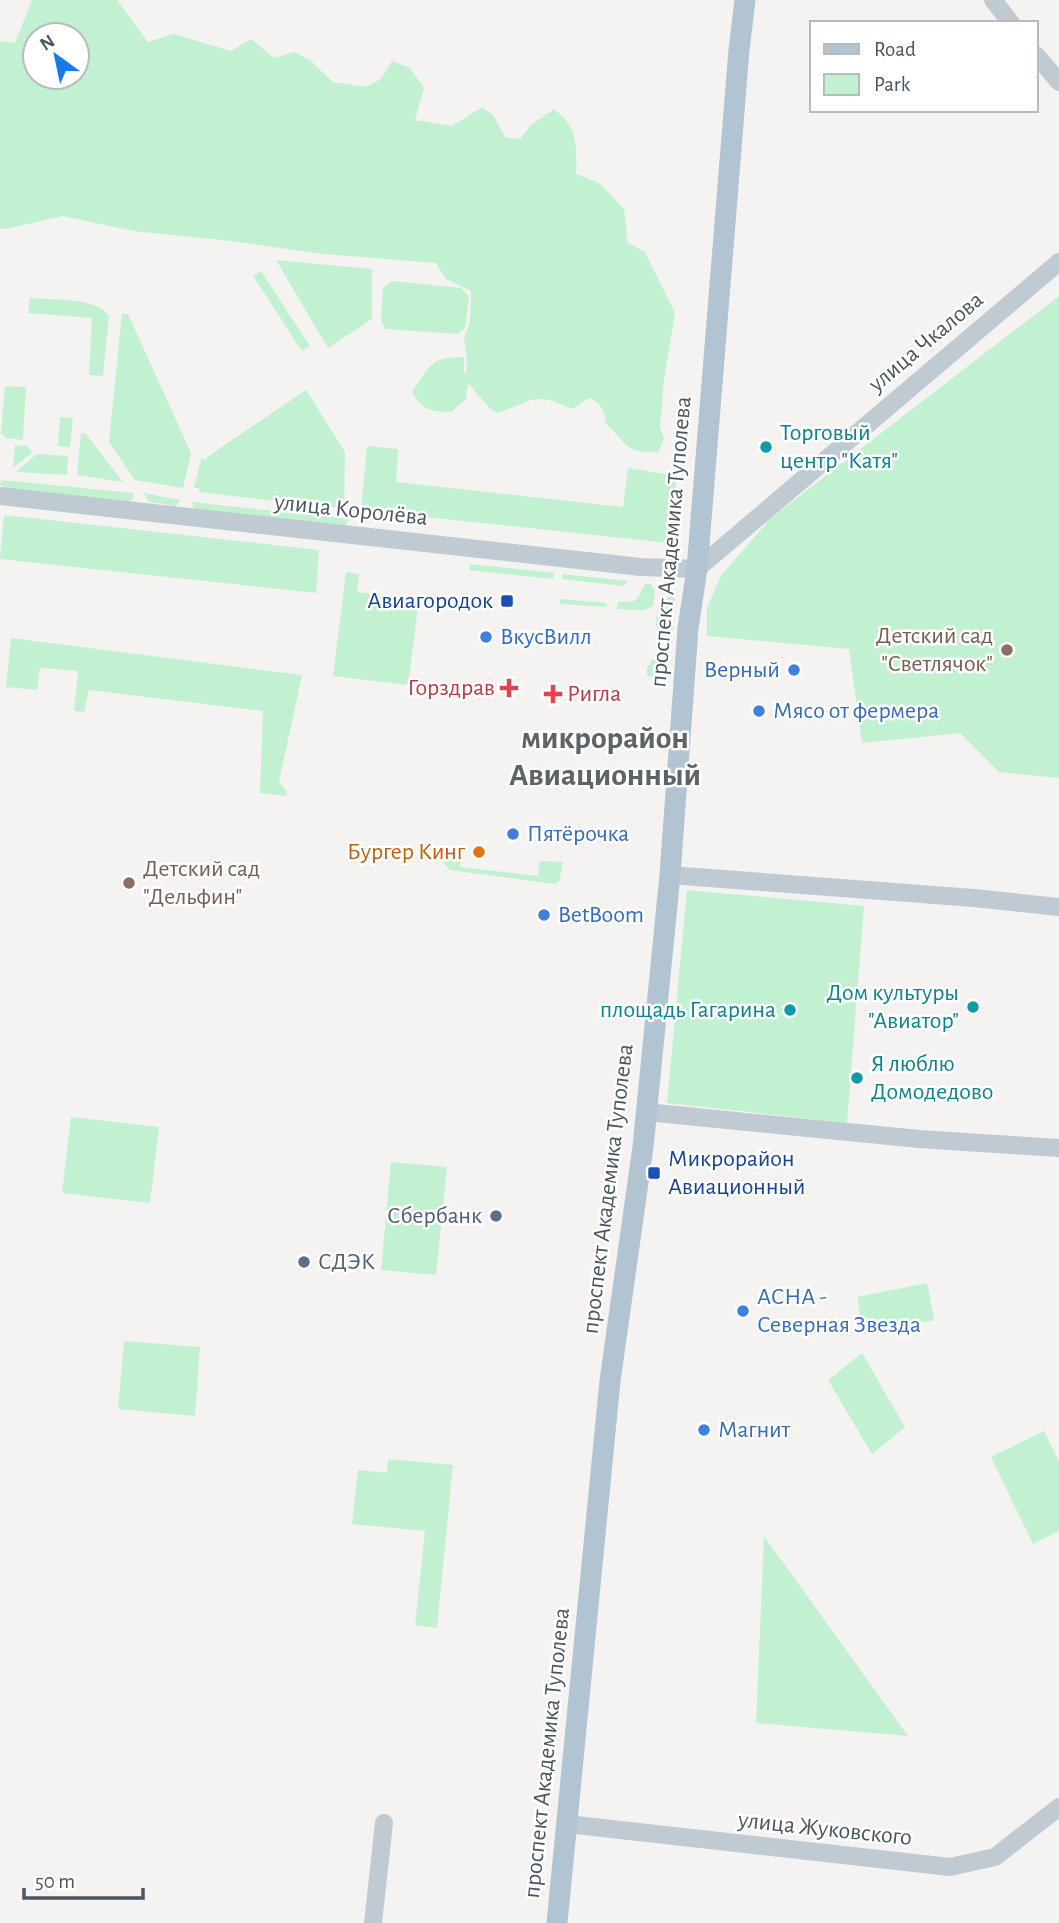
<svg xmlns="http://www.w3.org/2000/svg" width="1059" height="1923" font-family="'Alegreya Sans',sans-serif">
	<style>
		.green { fill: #c2f1d2; fill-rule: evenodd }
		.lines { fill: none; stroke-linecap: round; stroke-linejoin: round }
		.minor { stroke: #c0cad2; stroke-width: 18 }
		.major { stroke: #b2c3d1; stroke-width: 21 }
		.culture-dot { fill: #0f9aa8; stroke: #fff; stroke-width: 2.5 }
		.transit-dot { fill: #1a4fb4; stroke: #fff; stroke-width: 2.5 }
		.shop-dot { fill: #3f7fe0; stroke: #fff; stroke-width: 2.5 }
		.education-dot { fill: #8d6e63; stroke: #fff; stroke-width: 2.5 }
		.health-dot { fill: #e0444e; stroke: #fff; stroke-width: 2.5 }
		.food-dot { fill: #e8710a; stroke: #fff; stroke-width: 2.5 }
		.service-dot { fill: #5c6f8a; stroke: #fff; stroke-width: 2.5 }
		.labels { text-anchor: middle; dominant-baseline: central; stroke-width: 5; stroke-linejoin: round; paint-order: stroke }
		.street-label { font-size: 24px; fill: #495661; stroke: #fff }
		.culture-label { font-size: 24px; fill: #0d838f; stroke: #fff; text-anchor: start }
		.transit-label { font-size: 24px; fill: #164399; stroke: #fff; text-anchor: end }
		.education-label { font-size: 24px; fill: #785e54; stroke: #fff; text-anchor: end }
		.shop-label { font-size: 24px; fill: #366cbe; stroke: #fff; text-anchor: start }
		.health-label { font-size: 24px; fill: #be3a42; stroke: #fff; text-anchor: end }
		.food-label { font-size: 24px; fill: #c56008; stroke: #fff; text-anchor: end }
		.service-label { font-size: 24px; fill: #4e5e75; stroke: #fff; text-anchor: end }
		.district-label { font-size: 32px; font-weight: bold; fill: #5e6367; stroke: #fff }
	</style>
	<rect width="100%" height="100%" fill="#f5f2f2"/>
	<g class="green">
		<path d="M32 0H117L148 42 174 34 231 51 251 39 274 58 294 52 310 60 333 82 366 87 381 79 392 61 410 68 424 88 415 120 452 126 482 107 493 115 505 137 520 139 531 125 554 109C578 127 577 147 576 174L599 183 624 209 628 243 645 252 675 313 664 380 660 427 664 439 658 452C621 453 630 444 605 423 605 410 601 403 589 398L572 409C532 391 536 400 498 413L490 409 468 383 466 399 451 412C432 412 422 410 412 392 429 367 431 356 464 357V372L466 374 467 363 464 338 470 321 471 291 446 279 436 263 323 254 231 241 133 231 63 216 5 229H0V41L15 43ZM35 35H77V77H35Z"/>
		<path d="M276 260 372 269V319L328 348Z"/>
		<path d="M261 271 310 346 302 351 253 276Z"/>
		<path d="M393 281 461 288 469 297 465 328 458 334 385 329 381 320 383 288Z"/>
		<path d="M1059 296V778L999 772 960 733 862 743 849 649 707 636V608L721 576 771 518Z"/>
		<path d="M30 298C51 300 98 297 109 316L103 376 89 375 92 318 28 313Z"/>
		<path d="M122 314H128L191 453 183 488 135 480 109 442Z"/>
		<path d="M5 386 26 387 23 440 6 438 1 433Z"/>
		<path d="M306 390 345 452 344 509 199 492V488H194L201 459 206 460 207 457Z"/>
		<path d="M60 417 73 418 70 447 58 446Z"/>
		<path d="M81 433 86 434 123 482 77 475Z"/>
		<path d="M15 445 28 446 32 453 13 468Z"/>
		<path d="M367 446 398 449 396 482 623 507 628 468 677 476 669 543 361 510Z"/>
		<path d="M37 454 68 456 67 475 16 472Z"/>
		<path d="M1 480 134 493 133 499 128 502 5 490 0 484Z"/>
		<path d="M144 493 180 500 176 506 149 502Z"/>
		<path d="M192 502 349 519 345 526 194 510Z"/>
		<path d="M4 515 319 550 316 593 0 559Z"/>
		<path d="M470 564 554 573 553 579 469 570Z"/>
		<path d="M346 572 359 574 357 592 419 600 408 685 333 676Z"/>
		<path d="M562 574 628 581 624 586 562 579Z"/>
		<path d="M645 584H651L655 592 653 606 644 610 617 609 618 602C639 602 636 602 645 584Z"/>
		<path d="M669 597H675L673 631 664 637 655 624 660 605Z"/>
		<path d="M560 599 607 603 606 607 560 604Z"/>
		<path d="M11 638 302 675 279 782 287 792 286 796 260 793 263 711 89 690 84 712 74 711 78 671 40 668 37 690 6 687Z"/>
		<path d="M652 660H662L667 666 663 677 647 676V668Z"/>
		<path d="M441 854 461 855 460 867 538 876 540 861 563 862 559 882 554 884 450 870 442 861Z"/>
		<path d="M687 890 864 906 847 1123 667 1103Z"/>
		<path d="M71 1117 159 1127 150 1203 62 1193Z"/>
		<path d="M391 1162 447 1167 436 1275 381 1270Z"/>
		<path d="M927 1283 934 1320 864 1334 857 1297Z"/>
		<path d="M124 1341 200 1347 195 1416 118 1409Z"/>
		<path d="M862 1353 905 1427 872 1454 828 1380Z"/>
		<path d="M1044 1431 1059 1462V1531L1033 1544 991 1457Z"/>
		<path d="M388 1459 453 1465 437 1628 415 1625 425 1531 352 1524 358 1470 387 1473Z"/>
		<path d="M764 1536 908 1736 756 1723Z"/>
	</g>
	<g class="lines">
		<g class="minor">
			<path d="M993 0 1011 23"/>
			<path d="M1036 55 1059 82"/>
			<path d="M0 496 641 567 697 569 1059 262"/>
			<path d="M670 875 974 898 1059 907"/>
			<path d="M646 1112 919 1139 1059 1148"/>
			<path d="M567 1824 950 1867 995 1857 1059 1807"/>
			<path d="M373 1923 384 1823"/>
		</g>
		<path class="major" d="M557 1923 610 1381 643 1147 670 875 688 628 697 569 739 50 745 0"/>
	</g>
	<g class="culture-dot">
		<circle cx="766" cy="447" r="7"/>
		<circle cx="973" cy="1007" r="7"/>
		<circle cx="790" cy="1010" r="7"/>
		<circle cx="857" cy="1078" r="7"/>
	</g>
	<g class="transit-dot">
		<rect x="500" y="594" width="14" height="14" rx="3.5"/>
		<rect x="647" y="1166" width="14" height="14" rx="3.5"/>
	</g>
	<g class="shop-dot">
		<circle cx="486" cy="637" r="7"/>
		<circle cx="794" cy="670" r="7"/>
		<circle cx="759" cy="711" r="7"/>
		<circle cx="513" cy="834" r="7"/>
		<circle cx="544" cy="915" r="7"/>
		<circle cx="743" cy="1311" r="7"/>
		<circle cx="704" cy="1430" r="7"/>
	</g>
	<g class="education-dot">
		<circle cx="1007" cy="650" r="7"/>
		<circle cx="129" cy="883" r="7"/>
	</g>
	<g class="health-dot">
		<path d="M505.5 677.5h7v7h7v7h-7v7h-7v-7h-7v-7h7z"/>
		<path d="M549.5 683.5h7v7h7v7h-7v7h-7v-7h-7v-7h7z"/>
	</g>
	<circle class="food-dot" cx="479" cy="852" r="7"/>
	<g class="service-dot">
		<circle cx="496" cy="1216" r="7"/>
		<circle cx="304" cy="1262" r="7"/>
	</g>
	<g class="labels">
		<g class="street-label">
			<text transform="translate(926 342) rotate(-40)">улица Чкалова</text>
			<text transform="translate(351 510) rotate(6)">улица Королёва</text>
			<text transform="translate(671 542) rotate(-85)">проспект Академика Туполева</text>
			<text transform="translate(608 1189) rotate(-83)">проспект Академика Туполева</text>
			<text transform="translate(547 1753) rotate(-84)">проспект Академика Туполева</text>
			<text transform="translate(825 1829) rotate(6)">улица Жуковского</text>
		</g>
		<g class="culture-label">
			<text x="780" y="433">Торговый<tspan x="780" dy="28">центр "Катя"</tspan></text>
			<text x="959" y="993" text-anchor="end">Дом культуры<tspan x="959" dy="28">"Авиатор"</tspan></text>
			<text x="776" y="1010" text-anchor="end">площадь Гагарина</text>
			<text x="871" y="1064">Я люблю<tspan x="871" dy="28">Домодедово</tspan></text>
		</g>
		<g class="transit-label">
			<text x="493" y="601">Авиагородок</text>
			<text x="668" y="1159" text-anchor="start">Микрорайон<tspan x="668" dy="28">Авиационный</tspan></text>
		</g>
		<g class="education-label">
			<text x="993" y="636">Детский сад<tspan x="993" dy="28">"Светлячок"</tspan></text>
			<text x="143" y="869" text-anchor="start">Детский сад<tspan x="143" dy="28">"Дельфин"</tspan></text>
		</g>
		<g class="shop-label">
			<text x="500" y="637">ВкусВилл</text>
			<text x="780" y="670" text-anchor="end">Верный</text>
			<text x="773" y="711">Мясо от фермера</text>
			<text x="527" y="834">Пятёрочка</text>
			<text x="558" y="915">BetBoom</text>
			<text x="757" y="1297">АСНА -<tspan x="757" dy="28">Северная Звезда</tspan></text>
			<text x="718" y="1430">Магнит</text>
		</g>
		<g class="health-label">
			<text x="495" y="688">Горздрав</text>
			<text x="567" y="694" text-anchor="start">Ригла</text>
		</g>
		<g class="food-label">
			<text x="465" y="852">Бургер Кинг</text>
		</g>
		<g class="service-label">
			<text x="482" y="1216">Сбербанк</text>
			<text x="318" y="1262" text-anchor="start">СДЭК</text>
		</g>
		<g class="district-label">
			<text x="605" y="738">микрорайон<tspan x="605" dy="37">Авиационный</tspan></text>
		</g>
	</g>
	<rect x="810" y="21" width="228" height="91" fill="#ffffff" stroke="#b6bbc0" stroke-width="2"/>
	<rect x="824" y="44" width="35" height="10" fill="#b2c3d1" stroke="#b6bbc0" stroke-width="2"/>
	<text x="874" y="56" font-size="21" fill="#495661">Road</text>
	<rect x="824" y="74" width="35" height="21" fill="#c2f1d2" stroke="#b6bbc0" stroke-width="2"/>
	<text x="874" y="91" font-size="21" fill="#495661">Park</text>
	<g transform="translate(56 56) rotate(327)"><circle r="33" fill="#ffffff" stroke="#b6bbc0" stroke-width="2"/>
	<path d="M0-5L12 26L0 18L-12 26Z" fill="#177aea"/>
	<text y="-10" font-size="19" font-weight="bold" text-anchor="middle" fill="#495661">N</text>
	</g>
	<path d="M24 1888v10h119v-10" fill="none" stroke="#495661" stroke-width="3.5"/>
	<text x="35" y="1888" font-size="21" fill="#495661" stroke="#ffffff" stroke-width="5" paint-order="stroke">50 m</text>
</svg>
